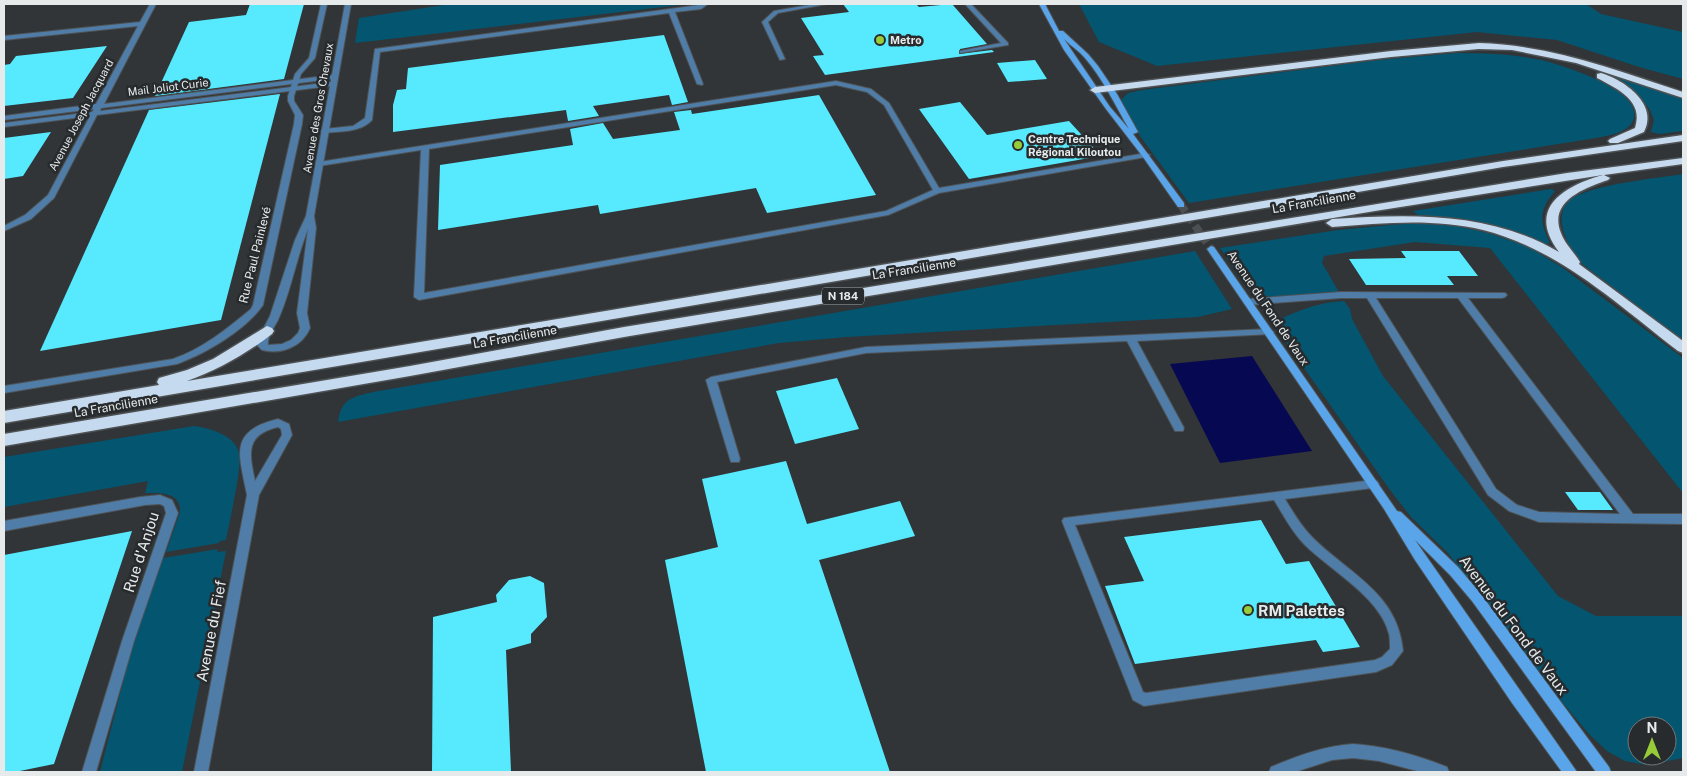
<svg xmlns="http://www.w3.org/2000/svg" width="1687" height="776" font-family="'Public Sans',sans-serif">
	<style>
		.green { fill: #045570; fill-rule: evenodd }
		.water { fill: #070852 }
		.building { fill: #57eafe }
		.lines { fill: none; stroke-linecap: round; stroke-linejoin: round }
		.secondary-tunnel { stroke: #4c5052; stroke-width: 8; stroke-dasharray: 8 4.5; stroke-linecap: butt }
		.lane-casing { stroke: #4e5254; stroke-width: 2 }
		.street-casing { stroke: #4e5254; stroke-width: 2 }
		.secondary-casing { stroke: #4e5254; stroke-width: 2 }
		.highway-casing { stroke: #4e5254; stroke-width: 3 }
		.lane { fill: #4f7da8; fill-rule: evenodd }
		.street { fill: #4f7da8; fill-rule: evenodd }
		.secondary { fill: #5aa5e9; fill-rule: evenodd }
		.highway { fill: #c5daef; fill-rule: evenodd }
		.poi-dot { fill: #97cc38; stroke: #272b2d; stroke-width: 2 }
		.labels { text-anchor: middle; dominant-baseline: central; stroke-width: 5; stroke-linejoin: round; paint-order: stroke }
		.far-poi-label { font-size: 11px; font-weight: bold; fill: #e7eaeb; stroke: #272b2d; text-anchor: start }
		.far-street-label { font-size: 11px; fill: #e7eaeb; stroke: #272b2d }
		.shield { fill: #272b2d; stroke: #adb1b2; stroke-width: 1 }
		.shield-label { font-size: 11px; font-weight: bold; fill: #e7eaeb }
		.street-label { font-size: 12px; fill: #e7eaeb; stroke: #272b2d }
		.near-street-label { font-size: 15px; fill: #e7eaeb; stroke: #272b2d }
		.near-poi-label { font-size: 15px; font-weight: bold; fill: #e7eaeb; stroke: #272b2d; text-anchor: start }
	</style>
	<rect width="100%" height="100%" fill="#313537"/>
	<g class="green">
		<path d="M450 4H689L355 43 359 18Z"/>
		<path d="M1079 4H1586L1601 14 1683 32V79L1639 67 1557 40 1477 32 1157 66 1099 42Z"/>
		<path d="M1457 53C1485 53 1513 54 1541 60 1562 65 1640 89 1634 117 1633 124 1628 128 1622 131 1615 135 1604 136 1596 138L1189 203 1140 136 1121 100 1128 93 1142 90 1379 60Z"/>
		<path d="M1609 74 1683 99V131L1659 134 1651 132 1654 120C1647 96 1626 88 1607 75Z"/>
		<path d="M1683 174V340L1581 263C1569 248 1553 220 1567 203 1581 185 1660 178 1683 174Z"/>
		<path d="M1551 189 1555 191C1539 210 1539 221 1550 243L1546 244C1504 226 1464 218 1418 215L1413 211Z"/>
		<path d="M1412 223 1456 226 1488 233 1527 246 1563 268 1683 358V493L1490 248 1415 242 1324 256 1322 263 1339 292C1311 294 1270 307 1247 286 1237 276 1229 260 1220 248L1338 230Z"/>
		<path d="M1195 251 1232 309 1198 317 847 337 779 343 338 422C341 399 352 397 373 392Z"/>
		<path d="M1344 301 1350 309 1352 319 1383 376 1558 596 1596 616H1683V758L1647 765 1625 761 1607 751 1589 734 1545 682 1448 553 1411 517 1390 490 1283 338 1280 326 1282 318C1302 309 1322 302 1344 301ZM1637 726H1667V756H1637Z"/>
		<path d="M194 426C210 428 234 435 239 452 243 464 229 524 226 540L220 541 219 543 166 552 180 512C181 492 161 493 145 493L148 481 4 507V457Z"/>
		<path d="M218 549 217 552 226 551 182 772H100L132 647 163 558Z"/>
	</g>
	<path class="water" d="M1252 356 1312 451 1220 463 1170 364Z"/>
	<g class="building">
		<path d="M250 4H304L284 79 155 96 189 22 246 15Z"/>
		<path d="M843 4 880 5 916 4 919 7 952 4 987 44 960 49 959 54 992 50 994 52 825 75 813 56 824 55 801 18 849 12Z"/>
		<path d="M664 35 688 102 672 105 669 95 593 106 599 116 568 121 566 110 393 132V105L397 90 406 89 408 68Z"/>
		<path d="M107 46 73 98 4 106V65L10 64 16 56Z"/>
		<path d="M1035 60 1047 79 1008 82 997 63Z"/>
		<path d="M280 94 221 320 40 351 149 110Z"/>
		<path d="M819 95 876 195 767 213 756 188 600 214 598 205 438 230 440 165 573 145 570 129 603 123 613 139 680 130 674 112 691 110 692 114Z"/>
		<path d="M960 102 987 135 1069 121 1101 156 969 179 919 109Z"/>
		<path d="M51 132 23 176 4 179V138Z"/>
		<path d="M1401 251H1459L1478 276H1447L1454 285H1366L1349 259 1406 258Z"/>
		<path d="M837 378 859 429 795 444 776 391Z"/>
		<path d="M786 461 807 524 900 501 915 536 819 560 890 772H706L665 560 718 547 702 479Z"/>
		<path d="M1565 492H1600L1613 510H1578Z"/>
		<path d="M1261 520 1286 564 1309 561 1360 647 1323 652 1316 640 1135 664 1105 586 1144 581 1124 537Z"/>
		<path d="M132 531 54 764 15 772H4V555Z"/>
		<path d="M530 576 544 583 547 617 531 634V643L506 650 511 772H432L433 617 497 602 496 595 509 580Z"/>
	</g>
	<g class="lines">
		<path class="secondary-tunnel" d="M1181 205 1211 249"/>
		<defs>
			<g id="lane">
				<path d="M321 4H327L315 58 301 74 294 96V101L303 115 302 124 263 305C246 330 205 354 177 364L4 393V386L173 359C202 349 227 329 251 309L253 305 294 124 295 115 288 101V96L295 74 309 58Z"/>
				<path d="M702 4H708L701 9 675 12 703 84 702 85 697 84 669 13 380 52 372 120C360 133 340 131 324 133L320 131 324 129 353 126 365 118 375 49 699 5Z"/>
				<path d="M815 4H827L778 13 768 22 785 59 780 60 762 22 774 11Z"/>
				<path d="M965 4H971L1008 43V45L960 53V51L1001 43Z"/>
				<path d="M836 81 871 89 889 103 939 188 1146 153 1150 155 1146 157 939 193 888 215 419 300 414 297 421 150 319 166 315 164 319 162ZM836 85 867 92 884 105 933 190 886 211 424 293 429 149Z"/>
				<path d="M1341 292 1505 293 1507 295 1505 297 1502 298H1468L1633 514H1683V524L1539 522 1509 511 1488 495 1367 298H1341L1248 305 1243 302 1248 299ZM1376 298H1458L1620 514 1539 512 1517 505 1496 489Z"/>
				<path d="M1269 329 1274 332 1272 334 1137 341 1184 428 1183 431H1175L1127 341 866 353 717 382 740 459 739 462H731L730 459 706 380 711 377 866 347Z"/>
				<path d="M1373 480 1377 481 1379 484 1377 487 1373 488 1285 499C1293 512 1301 526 1312 537 1349 574 1398 593 1403 651L1392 665 1376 672 1144 706 1133 700 1062 521 1064 518ZM1274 500C1284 516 1292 532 1305 545 1330 570 1380 597 1389 634 1390 638 1390 644 1390 649L1382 657 1375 660 1146 693 1143 692 1075 525Z"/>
				<path d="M160 495 172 500 178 513 134 641 96 772H82L122 641 166 513 164 506 160 504 145 505 4 531V521L140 497Z"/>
				<path d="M1353 744C1385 746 1417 755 1447 767L1449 772H1421L1379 761 1353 758 1332 760 1295 772H1269L1271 767C1297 756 1324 746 1353 744Z"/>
			</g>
			<g id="street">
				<path d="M150 4H156L104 104 332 75 345 4H351L314 216 316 228 307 313 310 328C302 347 281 355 262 350L257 345 259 337 270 316 295 240 306 216 330 86 97 115 54 198 31 219 4 231V226L25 215 48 195 90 116 4 127V123L92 112 94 109 4 120V116L96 104 138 26 4 40V36L140 22ZM331 79V82L100 111 101 108ZM308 229 297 313 300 328 298 333 291 340 282 344 268 345C267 336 274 328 278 320 291 291 296 259 308 229Z"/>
				<path d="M278 419 289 424 292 435 259 495 208 772H194L247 495C239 454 228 431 278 419ZM278 427 281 429 282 435 255 481C249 453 245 435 278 427Z"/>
			</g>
			<g id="secondary">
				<path d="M1039 4H1045L1059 31H1063L1088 54 1098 66 1117 94 1138 132 1133 134 1184 203V207H1178L1143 157 1106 109 1064 50ZM1064 39C1071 46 1079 51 1085 58 1103 79 1115 105 1129 129L1110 107Z"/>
				<path d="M1211 246 1214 247 1397 511 1401 512 1458 567 1480 593 1609 767 1611 772H1596L1472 601 1450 575 1415 540 1577 772H1562L1512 703 1415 560 1384 509 1207 249Z"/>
			</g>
			<g id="highway">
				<path d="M1479 43C1550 45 1616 70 1683 92V98L1576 63 1512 50 1479 49 1391 57 1095 93 1090 90 1095 87 1391 51Z"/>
				<path d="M1601 73C1625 80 1659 105 1644 132L1618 143H1610L1608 141 1610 139 1635 128C1644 101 1618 89 1597 78V74Z"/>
				<path d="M1683 135V141L1503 167 1358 192 4 423V411L159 385 157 382 159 378 187 370 213 359 267 326 272 328 274 331 272 334C246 354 218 370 187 381L1503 161Z"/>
				<path d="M1683 158V164L1604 175 1610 178 1608 180C1585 188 1548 201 1561 233 1565 244 1574 252 1580 262L1579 264 1683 341V353L1678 351C1618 305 1559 249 1483 230 1434 218 1382 223 1332 227L1326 223 1332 219C1410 214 1489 211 1559 252 1526 209 1563 186 1603 175L1375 211 624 337 410 376 4 446V434L410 366 624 327 1567 173Z"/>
			</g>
		</defs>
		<use href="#lane" class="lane-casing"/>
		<use href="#street" class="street-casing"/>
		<use href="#secondary" class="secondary-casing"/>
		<use href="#highway" class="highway-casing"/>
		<use href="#lane" class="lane"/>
		<use href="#street" class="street"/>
		<use href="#secondary" class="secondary"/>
		<use href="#highway" class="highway"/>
	</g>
	<g class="poi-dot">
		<circle cx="880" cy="40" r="5"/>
		<circle cx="1018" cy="145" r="5"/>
		<circle cx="1248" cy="610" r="5"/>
	</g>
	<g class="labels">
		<g class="far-poi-label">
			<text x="890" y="40">Metro</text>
			<text x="1028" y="139">Centre Technique<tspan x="1028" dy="13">Régional Kiloutou</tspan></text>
		</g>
		<g class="far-street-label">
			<text transform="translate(168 87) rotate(-7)">Mail Joliot Curie</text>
			<text transform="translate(318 108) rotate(-80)">Avenue des Gros Chevaux</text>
			<text transform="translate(81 115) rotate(-62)">Avenue Joseph Jacquard</text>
		</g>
		<rect class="shield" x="822" y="287.5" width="42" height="17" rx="4"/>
		<g class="shield-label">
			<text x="843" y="296">N 184</text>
		</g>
		<g class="street-label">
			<text transform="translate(1314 202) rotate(-10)">La Francilienne</text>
			<text transform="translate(255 255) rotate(-76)">Rue Paul Painlevé</text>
			<text transform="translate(914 269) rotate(-9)">La Francilienne</text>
			<text transform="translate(1268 308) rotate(56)">Avenue du Fond de Vaux</text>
			<text transform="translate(515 337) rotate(-10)">La Francilienne</text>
			<text transform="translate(116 406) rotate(-10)">La Francilienne</text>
		</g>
		<g class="near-street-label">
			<text transform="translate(141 552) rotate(-72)">Rue d'Anjou</text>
			<text transform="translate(1514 625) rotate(53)">Avenue du Fond de Vaux</text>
			<text transform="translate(211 631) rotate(-79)">Avenue du Fief</text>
		</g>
		<g class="near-poi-label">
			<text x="1258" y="610">RM Palettes</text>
		</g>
	</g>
	<rect width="1687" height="776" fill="none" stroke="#e7eaeb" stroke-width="10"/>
	<g transform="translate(1652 741)"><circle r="24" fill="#272b2d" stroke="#747779"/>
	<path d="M0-4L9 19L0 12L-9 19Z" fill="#97cc38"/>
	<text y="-8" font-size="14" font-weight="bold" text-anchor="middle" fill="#e7eaeb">N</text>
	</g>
</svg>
